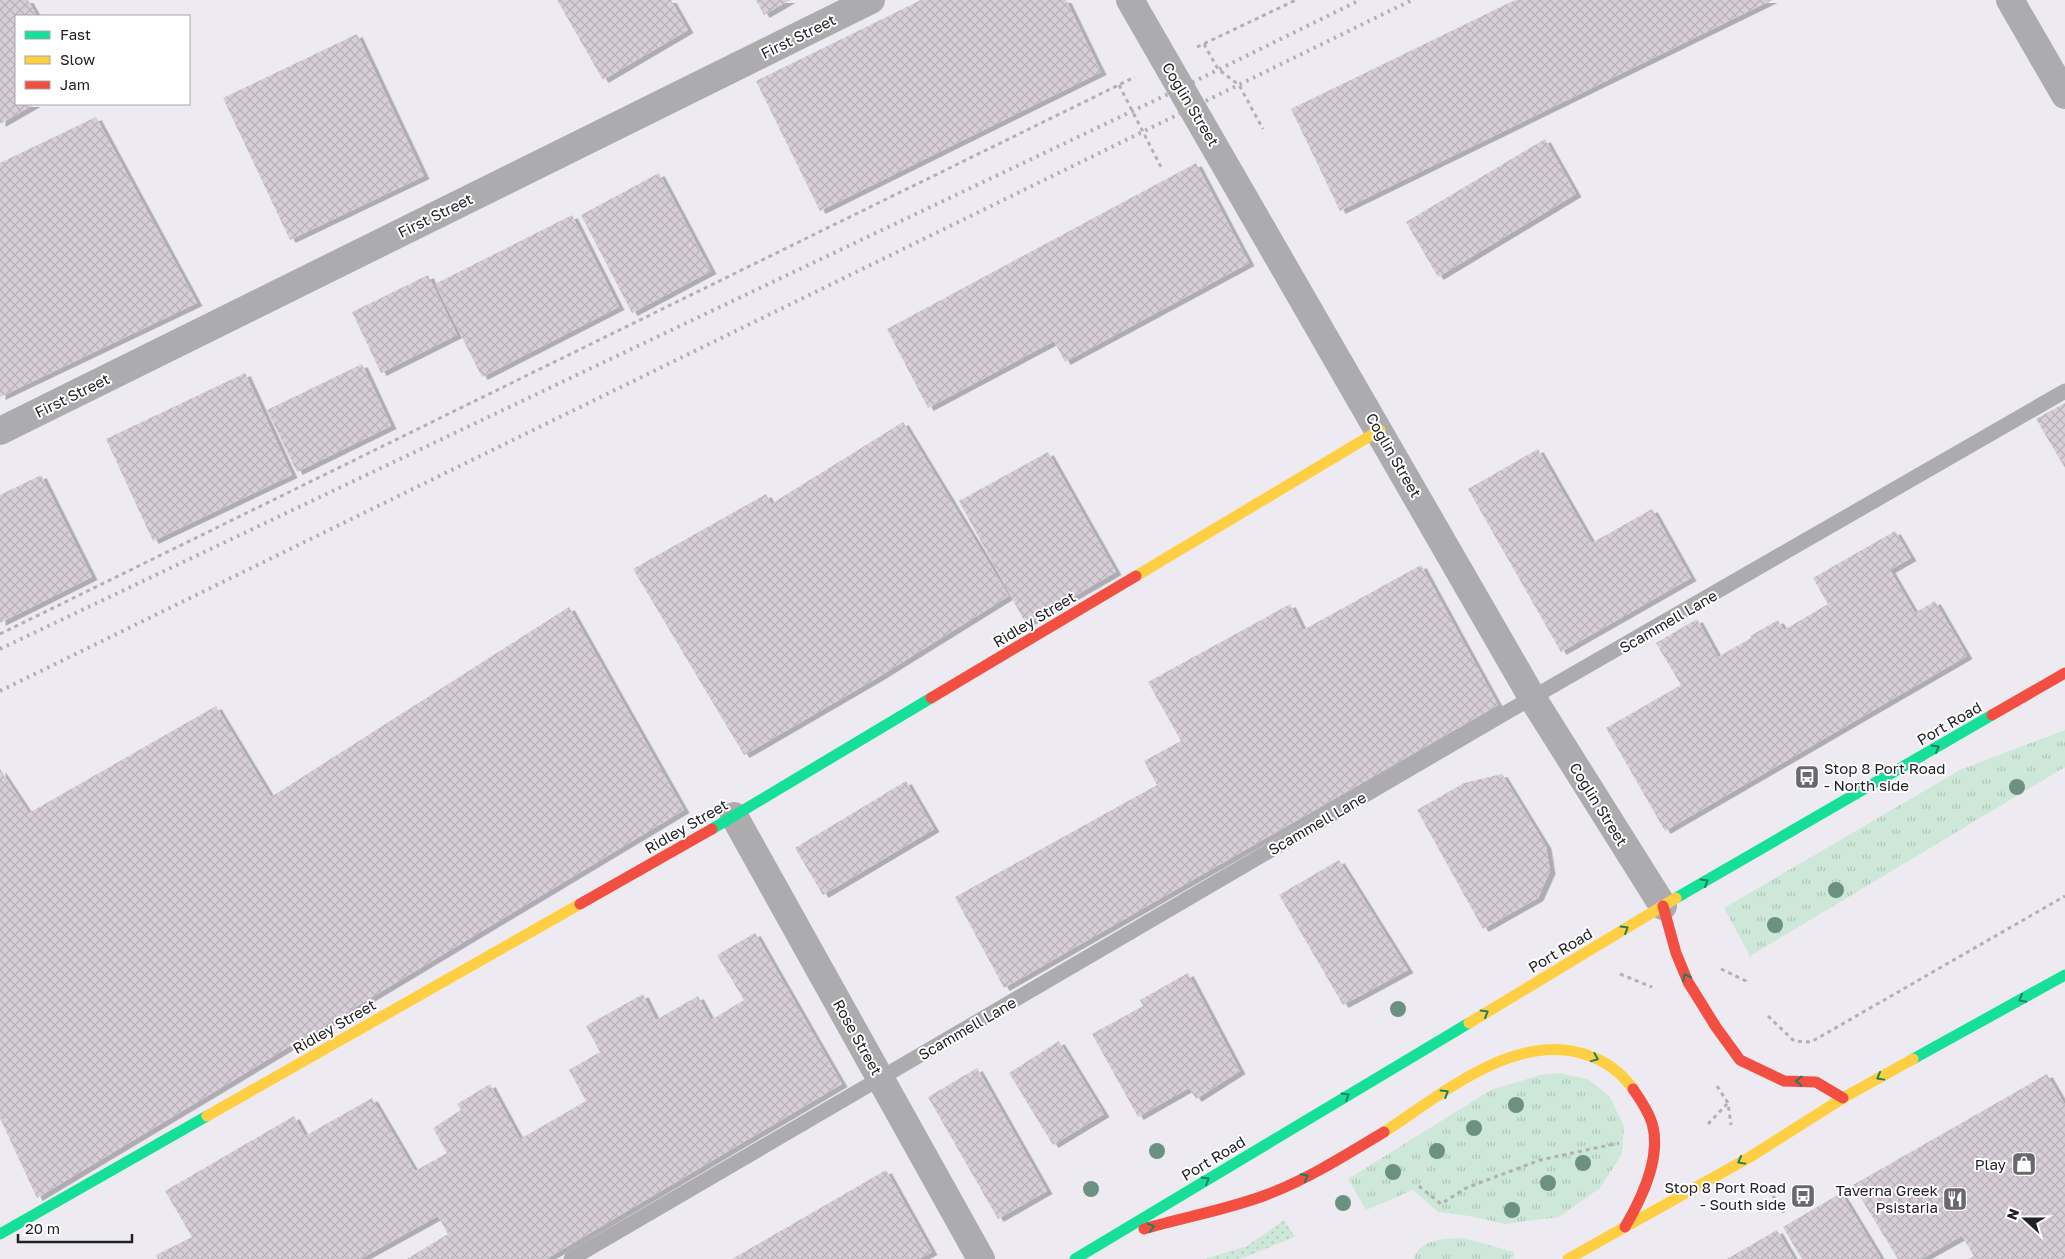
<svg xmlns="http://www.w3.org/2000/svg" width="2065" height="1259" font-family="'Golos Text',sans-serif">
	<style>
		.grass { fill: url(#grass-tufts) }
		.garden { fill: url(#garden-dots) }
		.building { fill: url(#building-cross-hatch); filter: url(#shadow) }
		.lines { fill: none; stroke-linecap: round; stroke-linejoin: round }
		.path { stroke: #b2b0b5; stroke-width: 3; stroke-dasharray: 4 4; stroke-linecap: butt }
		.lane { stroke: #acabae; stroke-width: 15 }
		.street { stroke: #acabae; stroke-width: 28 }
		.fast { stroke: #16e098; stroke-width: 11 }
		.slow { stroke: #ffcf43; stroke-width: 11 }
		.jam { stroke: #f24e42; stroke-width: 11 }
		.rail { stroke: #b2b0b5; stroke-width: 4; stroke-dasharray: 2.5 5; stroke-linecap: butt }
		.tree { fill: #6c9082 }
		.oneway { stroke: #1c805e }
		.labels { text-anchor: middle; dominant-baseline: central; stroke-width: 4; stroke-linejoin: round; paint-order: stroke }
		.street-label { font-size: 15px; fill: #222125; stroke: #fff }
		.poi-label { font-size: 15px; fill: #222125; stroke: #fff; text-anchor: end }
	</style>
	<defs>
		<pattern id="grass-tufts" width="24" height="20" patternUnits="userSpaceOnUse" patternTransform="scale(1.25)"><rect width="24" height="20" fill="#cde7d8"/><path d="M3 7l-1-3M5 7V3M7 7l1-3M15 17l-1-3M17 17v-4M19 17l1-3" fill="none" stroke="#b0c6b9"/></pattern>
		<pattern id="garden-dots" width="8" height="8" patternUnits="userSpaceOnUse" patternTransform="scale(1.25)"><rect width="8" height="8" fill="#cde7d8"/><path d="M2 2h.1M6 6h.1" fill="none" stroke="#b0c6b9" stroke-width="1.8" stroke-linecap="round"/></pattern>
		<pattern id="building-cross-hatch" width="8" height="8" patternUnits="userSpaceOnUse" patternTransform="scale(1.25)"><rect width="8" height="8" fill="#d7ced8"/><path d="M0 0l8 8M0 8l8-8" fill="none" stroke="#b8b1b9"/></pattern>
		<filter id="shadow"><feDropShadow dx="5.5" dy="3" stdDeviation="0" flood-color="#0004"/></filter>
	</defs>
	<rect width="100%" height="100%" fill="#edebf1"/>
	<g class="grass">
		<path d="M2065 730V767L1750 956 1724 908 1960 770Z"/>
		<path d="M1559 1073 1587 1079 1598 1087 1610 1097 1624 1126 1622 1154 1600 1188 1559 1217 1505 1224 1470 1216 1438 1212 1413 1190 1366 1210 1348 1179 1491 1090 1544 1074Z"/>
		<path d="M1463 1238 1514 1252V1257L1508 1259H1414C1420 1238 1445 1239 1463 1238Z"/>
	</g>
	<path class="garden" d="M1284 1220 1295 1237 1240 1259H1205L1247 1246Z"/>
	<g class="building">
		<path d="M0 0H28L37 16H16V104H35L0 124Z"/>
		<path d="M557 0H671L688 30 603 80Z"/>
		<path d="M756 0H790L764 15Z"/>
		<path d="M921 0H1066L1101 72 820 211 756 81Z"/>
		<path d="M1515 0H1772L1340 211 1291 109Z"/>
		<path d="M357 34 424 176 290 240 223 98Z"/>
		<path d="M96 117 197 303 0 397V163Z"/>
		<path d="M1545 139 1576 194 1438 277 1406 222Z"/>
		<path d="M1196 163 1249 263 1065 362 1054 341 928 408 887 329Z"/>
		<path d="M659 173 711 271 632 313 581 215Z"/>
		<path d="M572 215 619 307 482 377 435 284Z"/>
		<path d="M428 275 457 335 381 373 352 312Z"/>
		<path d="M362 364 391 426 297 472 267 410Z"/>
		<path d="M245 373 292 475 153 541 106 439Z"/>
		<path d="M2065 403V468L2036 419Z"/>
		<path d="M903 422 1009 596 877 678 744 755 633 569 766 494 771 504Z"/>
		<path d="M1538 449 1592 543 1652 509 1691 578 1561 652 1468 489Z"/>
		<path d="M1048 452 1116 572 1026 624 959 501Z"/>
		<path d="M41 475 92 577 0 623V495Z"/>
		<path d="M1895 531 1911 558 1890 570 1915 613 1935 601 1967 656 1665 831 1606 728 1681 685 1656 643 1697 619 1718 657 1751 638 1750 636 1778 620 1784 630 1828 604 1813 578Z"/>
		<path d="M1421 565 1498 705 1004 988 955 897 1157 785 1144 761 1181 741 1148 682 1290 604 1303 630Z"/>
		<path d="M569 607 684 810 37 1198 0 1118V769L29 813 216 706 271 797Z"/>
		<path d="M1502 774 1546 846 1550 871 1538 898 1483 929 1417 810 1464 783Z"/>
		<path d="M906 781 934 829 823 895 795 848Z"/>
		<path d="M1339 860 1408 970 1343 1005 1279 895Z"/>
		<path d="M755 933 842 1084 546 1259H407L448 1234 438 1216 360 1259H158L156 1255 192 1237 165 1191 294 1116 305 1136 372 1098 415 1171 447 1153 433 1128 461 1110 457 1104 490 1084 520 1139 586 1101 569 1070 600 1052 586 1026 643 994 656 1020 698 996 711 1020 744 1000 717 955Z"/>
		<path d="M1188 973 1240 1071 1196 1099 1189 1088 1138 1117 1092 1034 1143 1006 1140 1000Z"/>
		<path d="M1059 1041 1104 1114 1053 1145 1009 1073Z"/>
		<path d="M977 1068 1047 1191 998 1219 928 1097Z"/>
		<path d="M2047 1074 2065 1105V1259H1969L1974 1256 1962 1236 1921 1259H1898L1853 1185Z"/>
		<path d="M886 1170 932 1252 919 1259H732Z"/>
		<path d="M1841 1193 1881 1259H1802L1783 1227Z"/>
		<path d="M1777 1230 1794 1259H1727Z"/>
	</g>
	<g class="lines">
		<g class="path">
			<path d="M1204 44 1218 69 1239 85 1263 129"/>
			<path d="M1197 47 1296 0"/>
			<path d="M1119 85 1162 169"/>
			<path d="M0 634 1135 77"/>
			<path d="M1721 969 1746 981 1748 984"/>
			<path d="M1620 974 1652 987"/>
			<path d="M1768 1016 1794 1041 1811 1042 2065 896"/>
			<path d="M1717 1086 1728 1103 1731 1125"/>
			<path d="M1708 1124 1727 1104"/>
			<path d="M1419 1186 1441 1204 1466 1188 1540 1160 1619 1143"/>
			<path d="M1773 1196 1784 1213"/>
		</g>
		<path class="lane" d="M571 1259 1502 715 2065 391"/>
		<g class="street">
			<path d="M1130 0 1533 699 1663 906"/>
			<path d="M2010 0 2065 95"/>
			<path d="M0 431 871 0"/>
			<path d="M734 816 981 1259"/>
		</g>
		<g class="fast">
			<path d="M712 829 931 698"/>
			<path d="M1676 898 1992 715"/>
			<path d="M1913 1059 2065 975"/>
			<path d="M0 1234 207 1116"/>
			<path d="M1075 1259 1469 1023"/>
		</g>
		<g class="slow">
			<path d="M1136 576 1380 430"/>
			<path d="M1469 1023 1676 898"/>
			<path d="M207 1116 580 904"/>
			<path d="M1384 1132C1440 1096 1513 1032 1584 1054 1604 1060 1621 1072 1633 1089"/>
			<path d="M1568 1259 1750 1157 1843 1098 1913 1059"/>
		</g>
		<g class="jam">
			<path d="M931 698 1136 576"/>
			<path d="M1992 715 2065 673"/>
			<path d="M580 904 712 829"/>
			<path d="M1663 906 1676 953 1688 982 1716 1027 1740 1060 1784 1081 1816 1082 1843 1098"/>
			<path d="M1625 1227C1642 1198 1662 1157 1652 1123 1648 1110 1640 1099 1633 1089"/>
			<path d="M1144 1229C1184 1217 1226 1210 1266 1195 1308 1179 1346 1155 1384 1132"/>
		</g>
		<g class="rail">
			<path d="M0 649 1181 88 1360 0"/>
			<path d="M0 691 1412 0"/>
		</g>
	</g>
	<g class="tree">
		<circle cx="2017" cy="787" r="8"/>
		<circle cx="1836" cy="890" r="8"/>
		<circle cx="1775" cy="925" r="8"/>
		<circle cx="1398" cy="1009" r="8"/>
		<circle cx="1516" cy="1105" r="8"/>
		<circle cx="1474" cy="1128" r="8"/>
		<circle cx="1157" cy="1151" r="8"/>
		<circle cx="1437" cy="1151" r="8"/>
		<circle cx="1583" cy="1163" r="8"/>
		<circle cx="1393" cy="1172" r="8"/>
		<circle cx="1548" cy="1183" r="8"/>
		<circle cx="1091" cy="1189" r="8"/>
		<circle cx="1343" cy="1203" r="8"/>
		<circle cx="1512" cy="1210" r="8"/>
	</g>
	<defs><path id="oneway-chevron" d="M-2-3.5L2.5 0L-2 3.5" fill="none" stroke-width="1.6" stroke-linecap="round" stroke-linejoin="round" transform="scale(1.25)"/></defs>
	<g class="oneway">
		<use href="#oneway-chevron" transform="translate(1936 748) rotate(-30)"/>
		<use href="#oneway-chevron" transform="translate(1705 882) rotate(-30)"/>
		<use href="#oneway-chevron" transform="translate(1625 929) rotate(-31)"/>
		<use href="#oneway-chevron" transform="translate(1686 977) rotate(-116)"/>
		<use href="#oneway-chevron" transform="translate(2022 999) rotate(151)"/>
		<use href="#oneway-chevron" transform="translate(1485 1013) rotate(-31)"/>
		<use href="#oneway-chevron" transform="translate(1595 1058) rotate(22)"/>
		<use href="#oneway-chevron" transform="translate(1880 1077) rotate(151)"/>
		<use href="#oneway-chevron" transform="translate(1799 1081) rotate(-179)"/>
		<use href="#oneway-chevron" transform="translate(1445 1093) rotate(-32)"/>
		<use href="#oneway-chevron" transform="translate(1346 1096) rotate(-31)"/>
		<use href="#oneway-chevron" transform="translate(1741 1161) rotate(151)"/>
		<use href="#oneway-chevron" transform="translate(1305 1177) rotate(-28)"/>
		<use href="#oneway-chevron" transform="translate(1206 1180) rotate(-31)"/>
		<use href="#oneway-chevron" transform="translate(1151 1227) rotate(-17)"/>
	</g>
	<defs>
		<symbol id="bus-square" viewBox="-11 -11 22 22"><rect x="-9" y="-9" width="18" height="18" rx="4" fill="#69686c" stroke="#fff"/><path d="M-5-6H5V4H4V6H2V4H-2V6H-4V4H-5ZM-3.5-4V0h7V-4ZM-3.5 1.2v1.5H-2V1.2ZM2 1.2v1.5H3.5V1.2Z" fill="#fff"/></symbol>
		<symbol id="shop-square" viewBox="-11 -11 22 22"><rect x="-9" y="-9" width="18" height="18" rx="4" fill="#69686c" stroke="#fff"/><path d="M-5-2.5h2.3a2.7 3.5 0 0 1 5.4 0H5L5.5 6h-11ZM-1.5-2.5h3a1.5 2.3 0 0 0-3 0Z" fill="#fff"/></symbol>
		<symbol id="restaurant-square" viewBox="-11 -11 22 22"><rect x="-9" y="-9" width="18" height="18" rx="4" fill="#69686c" stroke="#fff"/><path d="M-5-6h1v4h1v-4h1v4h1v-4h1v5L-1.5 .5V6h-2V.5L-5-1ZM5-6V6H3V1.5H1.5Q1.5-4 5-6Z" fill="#fff"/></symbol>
	</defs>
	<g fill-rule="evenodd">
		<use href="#bus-square" x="1793" y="763" width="28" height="28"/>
		<use href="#shop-square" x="2010" y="1150" width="28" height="28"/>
		<use href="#bus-square" x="1789" y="1182" width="28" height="28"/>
		<use href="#restaurant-square" x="1941" y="1185" width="28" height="28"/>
	</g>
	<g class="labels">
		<g class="street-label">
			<text transform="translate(798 36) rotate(-26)">First Street</text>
			<text transform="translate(1191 104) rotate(59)">Coglin Street</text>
			<text transform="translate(435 215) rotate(-26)">First Street</text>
			<text transform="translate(72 395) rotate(-26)">First Street</text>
			<text transform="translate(1394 455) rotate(60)">Coglin Street</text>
			<text transform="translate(1034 619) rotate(-31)">Ridley Street</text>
			<text transform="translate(1668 621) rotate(-30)">Scammell Lane</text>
			<text transform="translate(1949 723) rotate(-30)">Port Road</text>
			<text transform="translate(1599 804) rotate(58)">Coglin Street</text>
			<text transform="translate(1317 823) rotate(-30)">Scammell Lane</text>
			<text transform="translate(686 826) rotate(-30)">Ridley Street</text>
			<text transform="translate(1560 950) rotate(-31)">Port Road</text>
			<text transform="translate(334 1026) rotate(-30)">Ridley Street</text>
			<text transform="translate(967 1028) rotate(-30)">Scammell Lane</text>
			<text transform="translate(858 1037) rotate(61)">Rose Street</text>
			<text transform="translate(1213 1158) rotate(-31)">Port Road</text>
		</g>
		<g class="poi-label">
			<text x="1824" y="768" text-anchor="start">Stop 8 Port Road<tspan x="1824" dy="17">- North side</tspan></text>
			<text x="2006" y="1164">Play</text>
			<text x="1786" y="1187">Stop 8 Port Road<tspan x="1786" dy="17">- South side</tspan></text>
			<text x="1938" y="1190">Taverna Greek<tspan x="1938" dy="17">Psistaria</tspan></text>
		</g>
	</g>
	<rect x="15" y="15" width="175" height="90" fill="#ffffff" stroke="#a7a6a8"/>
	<rect x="25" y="31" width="25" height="8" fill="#16e098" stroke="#a7a6a8"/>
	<text x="60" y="40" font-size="15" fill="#222125">Fast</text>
	<rect x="25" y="56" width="25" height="8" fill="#ffcf43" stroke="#a7a6a8"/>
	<text x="60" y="65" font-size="15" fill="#222125">Slow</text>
	<rect x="25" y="81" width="25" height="8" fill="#f24e42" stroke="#a7a6a8"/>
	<text x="60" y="90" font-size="15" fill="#222125">Jam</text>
	<g transform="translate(2025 1219) rotate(291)" stroke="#ffffff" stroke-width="4" paint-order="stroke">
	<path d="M0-4L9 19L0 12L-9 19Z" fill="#222125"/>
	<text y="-8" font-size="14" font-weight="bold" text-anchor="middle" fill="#222125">N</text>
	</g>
	<path d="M18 1234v8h114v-8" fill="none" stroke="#222125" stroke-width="2.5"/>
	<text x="25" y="1234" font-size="15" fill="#222125" stroke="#ffffff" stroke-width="4" paint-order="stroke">20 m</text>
</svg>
